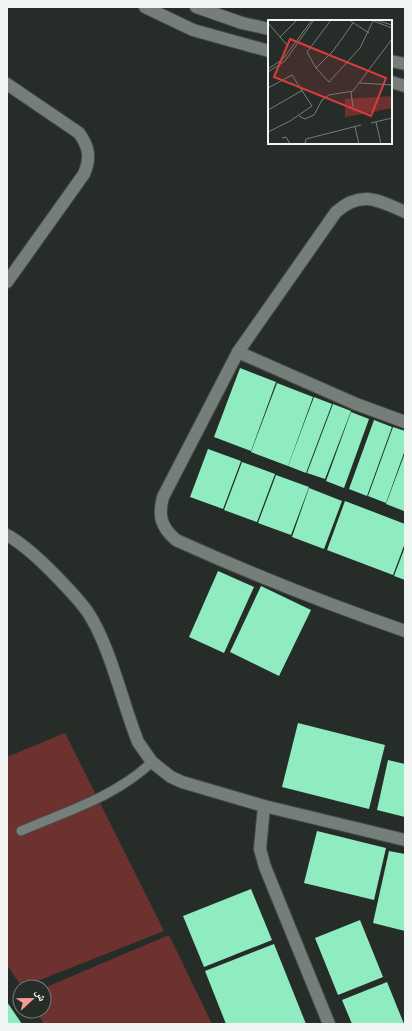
<svg xmlns="http://www.w3.org/2000/svg" width="412" height="1031" font-family="Lato,'Noto Naskh Arabic',sans-serif">
	<style>
		.green { fill: #6d3230 }
		.building { fill: #8fecc1 }
		.lines { fill: none; stroke-linecap: round; stroke-linejoin: round }
		.service-casing { stroke: #454b48; stroke-width: 11 }
		.minor-casing { stroke: #454b48; stroke-width: 14 }
		.tertiary-casing { stroke: #454b48; stroke-width: 14 }
		.service { stroke: #767e7a; stroke-width: 9 }
		.minor { stroke: #767e7a; stroke-width: 12 }
		.tertiary { stroke: #767e7a; stroke-width: 12 }
		.inset-road { fill: none; stroke: #777d79; stroke-width: 1 }
		.view { fill: #d93c3c; fill-opacity: 0.15; stroke: #d93c3c; stroke-width: 2 }
		.inset-edge { fill: none; stroke: #f0f4f2; stroke-width: 2 }
	</style>
	<rect width="100%" height="100%" fill="#262d29"/>
	<g class="green">
		<path d="M65 733 164 931 22 987 7 965V757Z"/>
		<path d="M169 935 212 1024H44L36 1011H44V988Z"/>
	</g>
	<g class="building">
		<path d="M240 368 276 382 251 451 214 437Z"/>
		<path d="M277 383 313 397 288 466 251 452Z"/>
		<path d="M314 397 332 404 306 473 288 466Z"/>
		<path d="M333 404 351 411 325 479 307 473Z"/>
		<path d="M351 412 369 419 344 488 326 481Z"/>
		<path d="M374 420 392 427 367 496 349 489Z"/>
		<path d="M393 427 405 431V450L386 503 368 496Z"/>
		<path d="M208 449 241 461 223 509 190 497Z"/>
		<path d="M405 453V508L404 511 386 504Z"/>
		<path d="M242 462 275 474 257 522 224 510Z"/>
		<path d="M276 475 309 487 291 535 258 523Z"/>
		<path d="M309 488 342 501 324 549 292 537Z"/>
		<path d="M345 501 405 524V543L393 575 327 550Z"/>
		<path d="M405 547V580L394 576Z"/>
		<path d="M218 571 254 587 224 653 189 637Z"/>
		<path d="M261 586 311 610 279 676 230 652Z"/>
		<path d="M298 723 385 745 369 809 282 787Z"/>
		<path d="M388 760 405 764V817L377 810Z"/>
		<path d="M317 831 386 848 374 900 304 883Z"/>
		<path d="M389 851 405 854V931L373 923Z"/>
		<path d="M251 889 272 940 204 967 183 916Z"/>
		<path d="M360 920 383 977 338 995 315 938Z"/>
		<path d="M274 944 306 1024H226L205 971Z"/>
		<path d="M387 982 404 1024H352L342 1000Z"/>
		<path d="M7 1002 22 1024H7Z"/>
	</g>
	<g class="lines">
		<defs>
			<path id="service" d="M21 831C67 811 115 797 152 762"/>
			<g id="minor">
				<path d="M7 84 79 133C89 147 91 158 84 174L7 282"/>
				<path d="M405 212C378 200 361 190 336 212L238 352 163 497C158 516 161 527 176 540 251 574 327 604 405 631"/>
				<path d="M238 352 356 404 405 422"/>
				<path d="M7 535C23 544 37 557 50 570 63 583 76 596 87 611 110 645 122 702 138 742L152 762 171 777 182 782 264 806 405 840"/>
				<path d="M264 806 260 849 265 867 329 1024"/>
			</g>
			<g id="tertiary">
				<path d="M145 7 193 30 269 51"/>
				<path d="M196 7 242 23 269 29"/>
				<path d="M391 61 405 64"/>
				<path d="M391 82 405 86"/>
			</g>
		</defs>
		<use href="#service" class="service-casing"/>
		<use href="#minor" class="minor-casing"/>
		<use href="#tertiary" class="tertiary-casing"/>
		<use href="#service" class="service"/>
		<use href="#minor" class="minor"/>
		<use href="#tertiary" class="tertiary"/>
	</g>
	<g transform="translate(268 20)">
		<rect width="124" height="124" fill="#262d29"/>
		<path d="M124 76V88L100 93V78V93L77 97V79Z" fill="#6d3230"/>
		<path class="inset-road" d="M63 0 39 32 48 48 61 62 92 28 105 1M81 0 101 13M103 0 124 8M108 0 124 5M0 3 19 25M12 17 29 0M48 48 65 31 85 3M0 49 15 39 44 0M0 52 17 41 46 0M92 63 124 65M0 68 24 55 44 86 22 101 0 112M83 72 85 87M0 90 35 70M31 96 37 99 46 95 54 80 61 75 85 71 124 19M108 102 113 124M103 103 124 98M87 107 91 124M14 118 18 117 22 124M37 124 38 119 93 105"/>
		<path class="view" d="M22 19 118 58 103 96 6 57Z"/>
		<rect width="124" height="124" class="inset-edge"/>
	</g>
	<rect width="412" height="1031" fill="none" stroke="#f0f4f2" stroke-width="16"/>
	<g transform="translate(32 999) rotate(68)"><circle r="19" fill="#262d29" stroke="#777d79"/>
	<path d="M0-3L7 15L0 10L-7 15Z" fill="#f59c95"/>
	<text y="-6" font-size="11" font-weight="bold" text-anchor="middle" fill="#f0f4f2">ش</text>
	</g>
</svg>
